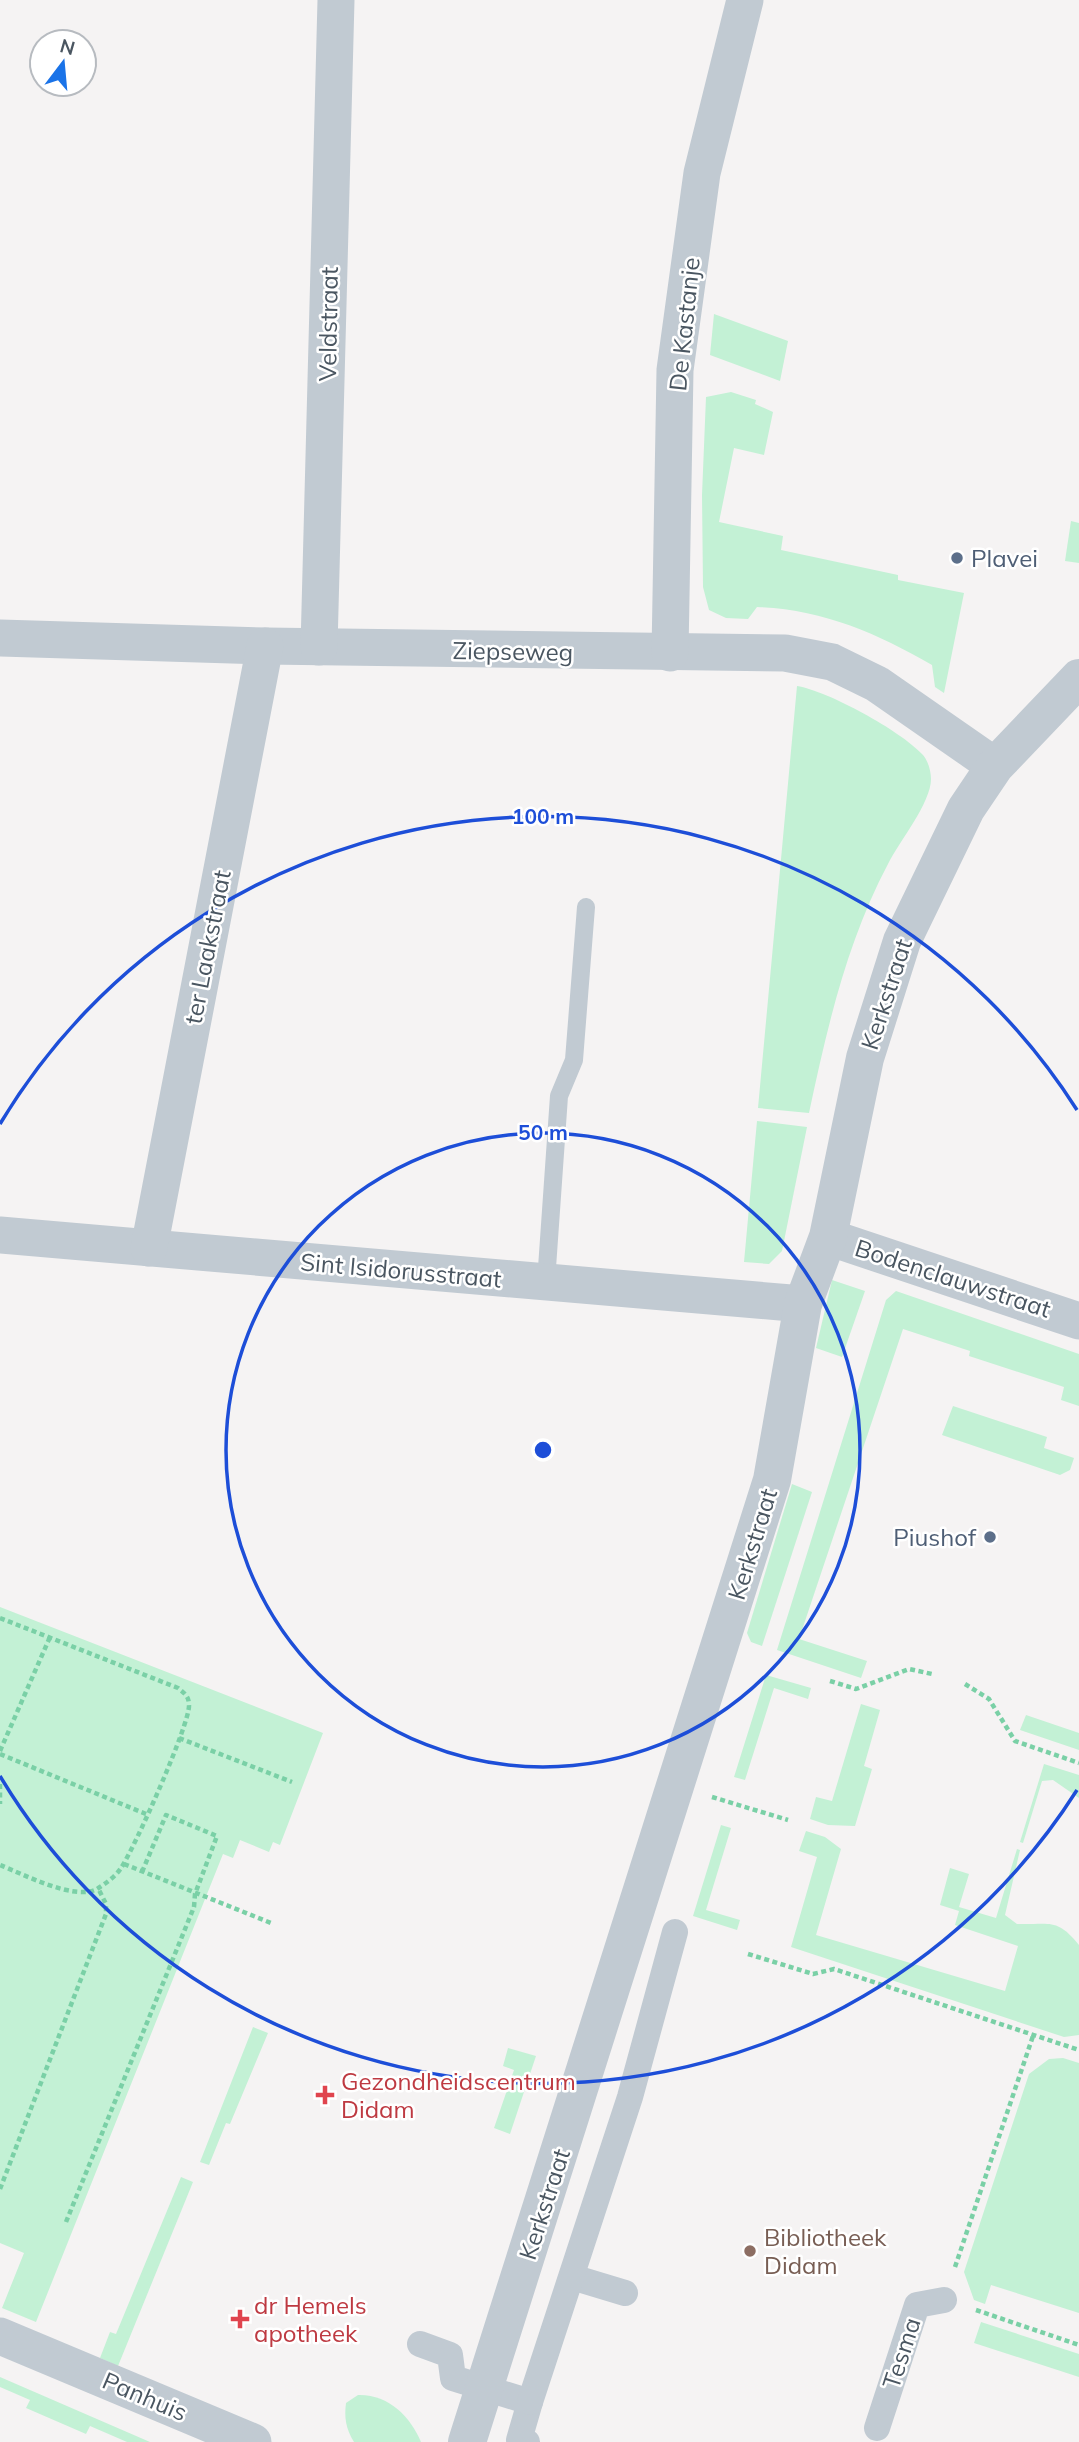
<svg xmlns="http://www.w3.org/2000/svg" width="1079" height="2442" font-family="Mulish,sans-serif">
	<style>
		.green { fill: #c3f1d5 }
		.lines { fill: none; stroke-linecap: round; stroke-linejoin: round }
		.path { stroke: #7ad0a6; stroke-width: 4.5; stroke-dasharray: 5 3.5; stroke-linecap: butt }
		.service { stroke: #c1cad2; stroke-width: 18 }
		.pedestrian { stroke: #c1cad2; stroke-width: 26 }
		.minor { stroke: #c1cad2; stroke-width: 37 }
		.tertiary { stroke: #c1cad2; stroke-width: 38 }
		.ring { fill: none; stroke: #1d4ed8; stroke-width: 3.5 }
		.service-dot { fill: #5c6f8a; stroke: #fff; stroke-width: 2.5 }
		.health-dot { fill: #e0444e; stroke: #fff; stroke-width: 2.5 }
		.education-dot { fill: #8d6e63; stroke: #fff; stroke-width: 2.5 }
		.labels { text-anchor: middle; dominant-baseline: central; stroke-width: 5; stroke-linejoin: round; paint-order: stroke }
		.street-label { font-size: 24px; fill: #4a5661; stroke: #fff }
		.service-label { font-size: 24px; fill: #4e5e75; stroke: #fff; text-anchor: start }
		.health-label { font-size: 24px; fill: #be3a42; stroke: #fff; text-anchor: start }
		.education-label { font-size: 24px; fill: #785e54; stroke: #fff; text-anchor: start }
		.centre { fill: #1d4ed8; stroke: #fff; stroke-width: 3.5 }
		.ring-label { font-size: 21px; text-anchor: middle; font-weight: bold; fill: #1d4ed8; stroke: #fff; stroke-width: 5; stroke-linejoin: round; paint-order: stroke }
	</style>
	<rect width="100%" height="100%" fill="#f5f3f3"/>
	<g class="green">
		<path d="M714 314 788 341 780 381 710 355Z"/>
		<path d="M731 392 756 400 755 404 773 412 764 455 734 448 719 522 783 536 781 550 898 575V580L964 593 944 693 935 687 932 665C877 633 821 609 757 607L748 619 726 618 709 610 703 587 702 495 706 397Z"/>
		<path d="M1071 521 1079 523V563L1065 561Z"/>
		<path d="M797 686C828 691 901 731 922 754 928 760 931 771 931 779 931 803 899 842 888 864 847 941 827 1028 809 1113L758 1108Z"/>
		<path d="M757 1121 807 1127 782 1251 769 1264 744 1262Z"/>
		<path d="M832 1280 865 1291 842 1357 816 1348Z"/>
		<path d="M896 1291 1079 1354V1406L1061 1400 1064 1387 969 1356 970 1351 903 1329 799 1639 867 1661 861 1678 777 1650 886 1300Z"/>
		<path d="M953 1406 1047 1437 1044 1448 1074 1458 1070 1470 1060 1475 942 1435Z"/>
		<path d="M792 1484 812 1492 762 1646 751 1642 747 1633Z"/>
		<path d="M0 1607 323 1733 280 1845 273 1842 269 1852 240 1840 233 1858 223 1854 36 2322 2 2308 24 2253 0 2243Z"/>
		<path d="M766 1675 811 1688 808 1699 774 1688 745 1780 734 1777Z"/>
		<path d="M861 1704 880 1710 864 1766 872 1769 855 1826 828 1825 810 1819 816 1797 832 1801Z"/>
		<path d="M1026 1715 1079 1733V1750L1020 1730Z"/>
		<path d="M1044 1764 1079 1775V1798L1053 1780 1042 1781 1023 1843 1020 1842Z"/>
		<path d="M721 1825 731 1828 706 1910 740 1920 737 1930 693 1916Z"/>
		<path d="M806 1831 825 1837 841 1849 816 1935 1005 1991 1018 1946 955 1925 959 1911 940 1905 950 1868 969 1874 959 1907 996 1918 1017 1849 1020 1850 1005 1915 1017 1924C1049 1925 1057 1917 1079 1945V2035L1064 2037 791 1947 817 1857 799 1851Z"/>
		<path d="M253 2027 268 2033 230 2124 226 2123 209 2165 200 2162Z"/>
		<path d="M508 2048 536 2056 510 2134 494 2128 514 2070 503 2066Z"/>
		<path d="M1063 2058 1079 2063V2313L991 2285 985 2304 974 2300 964 2272 1029 2074 1049 2059Z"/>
		<path d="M181 2177 193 2182 118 2366 100 2358 110 2332 116 2334Z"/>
		<path d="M981 2322 1079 2354V2377L974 2343Z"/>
		<path d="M0 2377 150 2442H127L90 2426 86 2434 26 2408 30 2400 0 2387Z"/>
		<path d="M358 2395C388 2394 410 2416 421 2442H354C346 2429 344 2418 346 2403Z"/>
	</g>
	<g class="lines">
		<g class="path">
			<path d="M0 1618 178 1688C184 1693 189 1696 189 1705 190 1724 134 1849 121 1868 116 1876 105 1884 97 1889 74 1901 23 1874 0 1865"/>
			<path d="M830 1681 856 1689 909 1669 932 1674"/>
			<path d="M965 1684 989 1699 1015 1741 1079 1763"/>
			<path d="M179 1738 292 1782"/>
			<path d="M0 1751 50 1637"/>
			<path d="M0 1754 146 1814"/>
			<path d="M0 1784V1804"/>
			<path d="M712 1797 788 1820"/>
			<path d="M124 1864 271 1923"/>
			<path d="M748 1954 813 1974 834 1969 1079 2050"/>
			<path d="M0 2189 106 1914V1904L98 1888"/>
			<path d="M66 2222 194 1907 195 1894 217 1836 166 1815 142 1872"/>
			<path d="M955 2267 1033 2036"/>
			<path d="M976 2310 1079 2345"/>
		</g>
		<path class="service" d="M546 1282 559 1096 574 1060 586 907"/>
		<g class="pedestrian">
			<path d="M572 2277 625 2293"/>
			<path d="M420 2344 450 2355 453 2378 530 2402 519 2440 527 2442"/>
			<path d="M530 2402 630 2097 675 1932"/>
			<path d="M877 2428 917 2305 944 2300"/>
		</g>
		<g class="minor">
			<path d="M0 638 265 646 785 653 832 662 877 684 995 766"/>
			<path d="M319 647 336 0"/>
			<path d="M670 653 675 370 702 173 745 0"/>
			<path d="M0 1235 803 1304"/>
			<path d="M828 1237 1079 1321"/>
			<path d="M149 1248 265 646"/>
			<path d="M0 2336 253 2442"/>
		</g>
		<path class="tertiary" d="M467 2442 772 1480 803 1304 828 1237 865 1058 902 941 966 809 995 766 1079 678"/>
	</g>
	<g class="ring">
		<circle cx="543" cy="1450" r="317"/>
		<path d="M1077 1790A633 633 0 0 1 0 1776M0 1124A633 633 0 0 1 1077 1110"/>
	</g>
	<g class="service-dot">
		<circle cx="957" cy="558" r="7"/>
		<circle cx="990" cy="1537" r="7"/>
	</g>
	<g class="health-dot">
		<path d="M321.5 2084.5h7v7h7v7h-7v7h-7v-7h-7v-7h7z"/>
		<path d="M236.5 2308.5h7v7h7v7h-7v7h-7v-7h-7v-7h7z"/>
	</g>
	<circle class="education-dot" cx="750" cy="2251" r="7"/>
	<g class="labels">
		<g class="street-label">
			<text transform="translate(328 324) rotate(-89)">Veldstraat</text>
			<text transform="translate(684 324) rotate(-84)">De Kastanje</text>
			<text transform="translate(513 651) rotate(1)">Ziepseweg</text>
			<text transform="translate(207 947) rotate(-79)">ter Laakstraat</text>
			<text transform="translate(886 994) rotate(-72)">Kerkstraat</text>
			<text transform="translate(401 1270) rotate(5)">Sint Isidorusstraat</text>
			<text transform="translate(953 1278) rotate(18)">Bodenclauwstraat</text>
			<text transform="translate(752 1544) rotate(-73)">Kerkstraat</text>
			<text transform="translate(544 2204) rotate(-72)">Kerkstraat</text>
			<text transform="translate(901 2353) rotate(-72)">Tesma</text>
			<text transform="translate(145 2396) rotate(23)">Panhuis</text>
		</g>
		<g class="service-label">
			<text x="971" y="558">Plavei</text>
			<text x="976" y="1537" text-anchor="end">Piushof</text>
		</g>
		<g class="health-label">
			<text x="341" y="2081">Gezondheidscentrum<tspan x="341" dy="28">Didam</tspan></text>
			<text x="254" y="2305">dr Hemels<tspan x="254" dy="28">apotheek</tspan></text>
		</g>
		<g class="education-label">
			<text x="764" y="2237">Bibliotheek<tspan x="764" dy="28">Didam</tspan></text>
		</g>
	</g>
	<circle cx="543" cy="1450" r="10" class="centre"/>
	<g class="ring-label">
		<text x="543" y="824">100 m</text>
		<text x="543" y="1140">50 m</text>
	</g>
	<g transform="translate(63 63) rotate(16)"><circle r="33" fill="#ffffff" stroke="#b7bbc0" stroke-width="2"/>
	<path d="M0-5L12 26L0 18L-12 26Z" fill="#1a73e8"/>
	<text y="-10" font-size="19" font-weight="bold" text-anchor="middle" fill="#4a5661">N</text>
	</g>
</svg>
